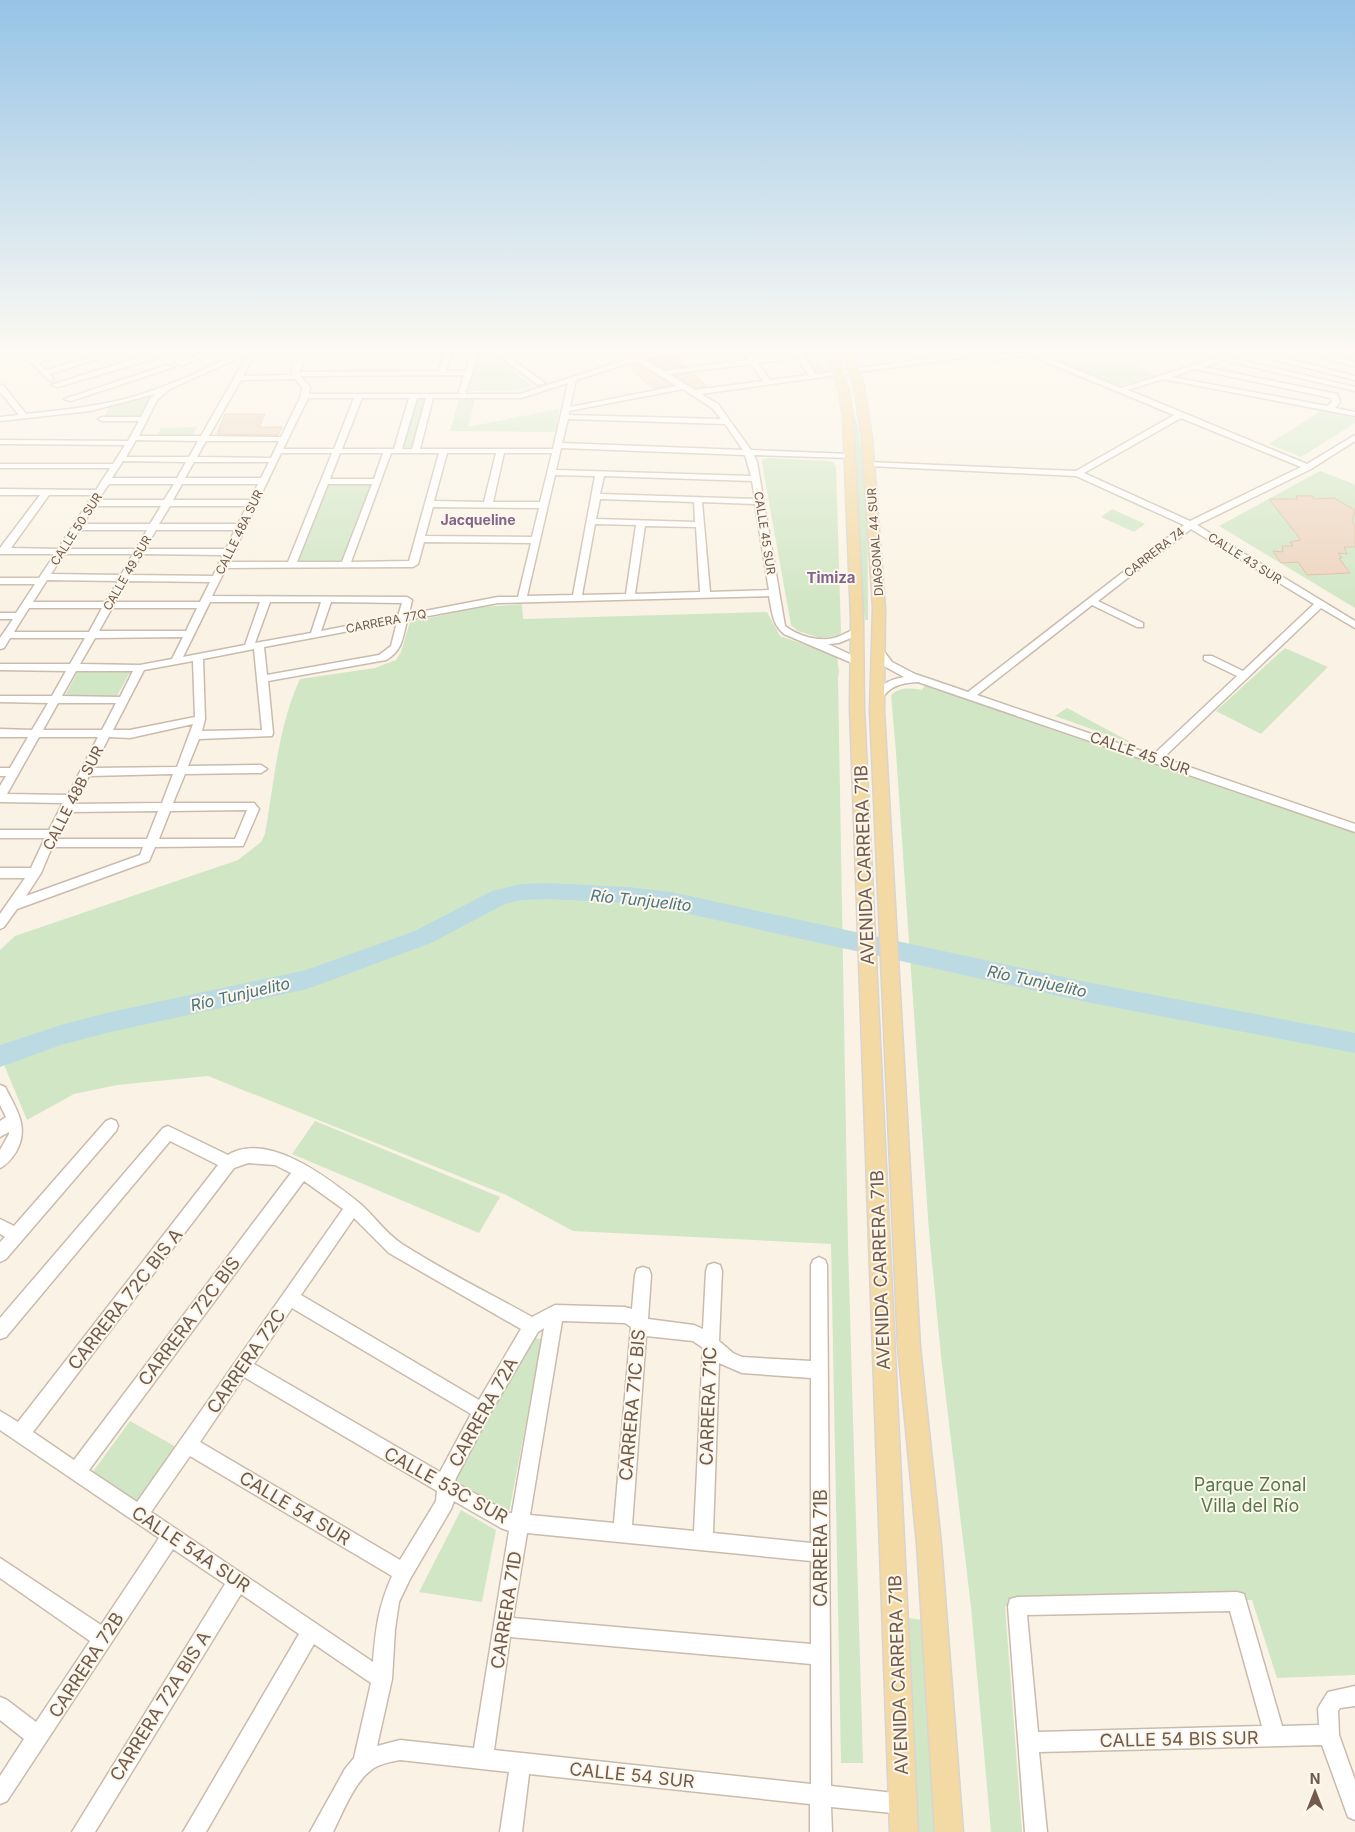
<svg xmlns="http://www.w3.org/2000/svg" width="1355" height="1832" font-family="Inter,sans-serif">
	<style>
		.green { fill: #d1e6c5 }
		.lines { fill: none; stroke-linecap: round; stroke-linejoin: round }
		.river { fill: #bbdae2; fill-rule: evenodd }
		.building { fill: #edd4bf; stroke: #debba1 }
		.minor-casing { stroke: #cabbac; stroke-width: 3 }
		.major-casing { stroke: #dad4d1; stroke-width: 3 }
		.minor { fill: #fff; fill-rule: evenodd }
		.major { fill: #f3d9a3; fill-rule: evenodd }
		.labels { text-anchor: middle; dominant-baseline: central; stroke-width: 4; stroke-linejoin: round; paint-order: stroke }
		.far-street-label { font-size: 12px; fill: #705b4d; stroke: #fdf7eb }
		.far-neighbourhood-label { font-size: 14px; font-weight: bold; fill: #81658c; stroke: #fdf7eb }
		.far-quarter-label { font-size: 15px; font-weight: bold; fill: #81658c; stroke: #fdf7eb }
		.street-label { font-size: 15px; fill: #705b4d; stroke: #fdf7eb }
		.water-label { font-size: 16px; font-style: italic; fill: #487582; stroke: #fdf7eb }
		.near-street-label { font-size: 18px; fill: #705b4d; stroke: #fdf7eb }
		.near-park-label { font-size: 18px; fill: #557a49; stroke: #fdf7eb }
	</style>
	<rect width="100%" height="100%" fill="#faf3e5"/>
	<g class="green">
		<path d="M480 350H485L533 386 518 390 468 391Z"/>
		<path d="M802 350H815L824 371 814 372Z"/>
		<path d="M861 350H883L893 361 874 362 864 358Z"/>
		<path d="M1087 350H1138L1156 359 1136 365 1156 375 1120 386 1043 355Z"/>
		<path d="M970 356 973 359 875 372 873 370Z"/>
		<path d="M156 393 148 401 141 417H104L109 407Z"/>
		<path d="M415 398H427L413 447H401Z"/>
		<path d="M459 399H475L468 427 559 409 556 432 450 431Z"/>
		<path d="M1321 411 1355 418V423L1301 457 1269 444Z"/>
		<path d="M854 418H856C870 485 867 552 868 620H865L862 599Z"/>
		<path d="M197 427 192 436 156 437 161 428Z"/>
		<path d="M767 458 829 461 833 462 836 467 841 633 838 636 820 638 798 631 791 625 762 463V460Z"/>
		<path d="M1320 471 1354 484 1355 487V608L1219 526Z"/>
		<path d="M327 484H372L345 562H296Z"/>
		<path d="M1112 509 1145 524 1134 532 1101 517Z"/>
		<path d="M522 604 523 619 767 612 780 636 837 656 839 671 838 678 848 1245 863 1763H841L831 1244 573 1231 506 1195 208 1076 117 1085 74 1094 27 1120 0 1055V950L15 936 238 860 261 842 265 834C274 783 278 726 300 679L375 668 396 660 401 652 410 622 482 607Z"/>
		<path d="M1285 648 1328 667 1261 734 1216 711Z"/>
		<path d="M78 671 130 672 117 696H65Z"/>
		<path d="M926 684 1355 831V1675L1277 1678 1252 1600 1005 1606 1022 1832H991L971 1607 941 1356 929 1232 896 753 891 695C900 687 911 688 922 690Z"/>
		<path d="M1067 708 1136 745 1055 716Z"/>
		<path d="M315 1121 500 1197 479 1233 292 1154Z"/>
		<path d="M534 1338 542 1339 509 1512 450 1477Z"/>
		<path d="M130 1421 178 1448 137 1506 89 1477Z"/>
		<path d="M461 1510 496 1530 482 1602 419 1592Z"/>
		<path d="M908 1618 923 1620 939 1832H919Z"/>
	</g>
	<g class="lines">
		<path class="river" d="M548 883 628 887 671 892 1086 982 1355 1033V1053L1086 1002 671 910 628 903 548 899 522 900 505 904 431 943 307 989 106 1033 61 1045 0 1067V1045L61 1025 106 1013 306 970 415 931 492 891 522 884Z"/>
	</g>
	<g class="building">
		<path d="M677 357 684 366 663 369 649 360Z"/>
		<path d="M636 363 672 385 654 389 631 369 636 368 631 364Z"/>
		<path d="M689 373 694 374 707 387 695 388 675 375Z"/>
		<path d="M225 414H265L259 427H282L278 435 217 434Z"/>
		<path d="M1296 496H1312L1314 499 1334 498 1355 510 1352 522 1355 526V547H1344L1347 554 1338 553 1342 558H1339L1350 573 1307 575 1298 562 1281 563 1273 551 1283 552 1282 546H1293L1290 542 1301 540 1269 499H1297Z"/>
	</g>
	<g class="lines">
		<defs>
			<g id="minor">
				<path d="M16 350 15 352 0 355V351Z"/>
				<path d="M18 350H26L35 359 67 350H79L38 363 46 370 117 350H129L49 374 54 379 50 381Z"/>
				<path d="M162 350H170L182 361 208 350H218L181 366 167 355 58 387 51 385Z"/>
				<path d="M245 350H258L243 376 292 375 291 370 300 350H308L299 372 439 371 445 350H453L446 371H466L472 350H480L465 394H520L631 358 620 350H629L638 356 685 350H706L702 352 644 359 663 371 748 360 741 350H749L755 359 796 354 793 350H801L815 374 897 363 886 350H894L904 362 988 350H1007L1003 352 701 394 718 404 751 450 850 454 854 456 850 458 754 455 757 462 785 626C798 636 818 642 834 638 843 636 851 628 860 630V634L839 643 828 644 860 659V663H852L784 634C772 624 772 611 769 596L498 603 407 620C403 638 402 651 386 660L268 681 273 733 272 736 199 739 188 766 261 765 267 769 261 773 185 774 173 803H254L259 809 243 846 155 847 149 861 17 909 4 927 0 929V914L25 878H0V868H31L45 838H0V830H49L63 803 0 802V786L6 776H0V768H10L28 737H0V729L32 730 48 703 0 702V696H52L66 671 0 670V664H70L85 638H10L4 648 0 649V638L13 619H0V613H16L35 584H0V578H39L55 554H0V548L40 495H0V489L96 490 110 468H0V464H113L125 445 0 444V440L128 441 139 421H102L98 419 102 417H141L150 399 155 394 90 411 0 421V417L19 415 0 392V385H3L26 414C58 411 90 407 121 400 165 389 205 369 245 350ZM248 354 201 436H139L157 400 170 389ZM798 358 808 375 770 380 758 363ZM636 361 677 386 570 407 576 380ZM751 364 763 381 695 390 669 374ZM464 375 459 392 461 394H309L310 387 300 376ZM295 379 302 387 301 396 281 437 209 436 241 380ZM568 383 553 449H420L433 398H521ZM683 389 712 408 721 419 569 415V411ZM308 398H354L334 449H283ZM362 398H409L394 449H342ZM417 398H426L412 449H402ZM568 419 725 424 743 450 562 443ZM136 440 198 441 189 457H126ZM206 441H279L271 458 197 457ZM561 448 745 455 751 476 556 470ZM281 453H332L288 562H229ZM340 453H383L374 479H330ZM391 453H439L409 561 351 562ZM447 453H496L484 502 434 501ZM504 453H552L540 502H493ZM123 461 186 462 177 478H112ZM194 462H269L261 478H185ZM555 475 595 476 573 595 527 596ZM604 476 752 481 755 499 600 494ZM109 484H174L164 500H98ZM182 484H258L250 500H173ZM328 484H372L342 562H297ZM49 495H93L58 549 11 548ZM600 499 694 502 695 522 596 519ZM702 502 755 504 769 590 710 592ZM95 506H161L150 524H83ZM170 506H247L238 524H159ZM433 507 539 508 532 537 425 536ZM595 524 636 525 626 594 582 595ZM645 526 696 527 700 592 635 594ZM79 530H147L136 549H67ZM156 530H235L226 549H145ZM424 542 531 543 518 597H498L409 614 412 600 407 597 212 596 226 568 413 567 418 564ZM64 554H133L121 575 51 574ZM142 554 223 555 213 576 130 575ZM47 580 118 581 106 602H33ZM127 581 210 582 200 602H115ZM210 602H260L245 645 183 657ZM270 602H321L311 633 255 643ZM331 602 402 603 398 616 321 631ZM29 608H102L89 632H14ZM112 608H197L186 631H99ZM397 622 391 646 379 655 267 675 264 647ZM183 637 172 659 140 665 80 664 95 638ZM254 649 262 730 202 731 205 719 203 659ZM193 661 195 717 130 730H113L144 670ZM76 671H133L120 697 62 696ZM58 703H116L102 730H43ZM193 724 177 767 93 768 109 737 130 738ZM39 737H98L68 795 7 794ZM173 774 162 803 74 804 89 776ZM247 810 235 839H159L170 811ZM158 811 147 839H56L70 812ZM52 847H143L140 855 26 896 41 873Z"/>
				<path d="M490 350H499L545 383 538 385Z"/>
				<path d="M1037 350H1057L1039 354 1121 388 1242 350H1253L1355 376V380L1247 353 1231 358 1355 387V391L1223 360 1204 367 1337 394 1340 402 1335 408 1355 412V416L1163 379 1128 390 1307 464 1355 435V441L1311 469 1197 525 1355 621V628L1321 608 1163 758 1355 824V832L918 682C902 683 890 685 881 700H873L872 698C879 684 889 680 904 677L884 666 873 651 874 649H882L892 662 915 674 968 692 1184 525 1076 476 869 466 865 464 869 462 1076 471 1174 415 1029 355 992 360 988 358 992 356ZM1195 369 1331 398 1332 402 1327 406 1172 377ZM1181 418 1301 467 1190 521 1084 473ZM1191 529 1314 604 1243 671 1212 656H1204V660L1237 676 1153 755 977 695 1092 605 1137 627H1143V623L1098 601Z"/>
				<path d="M1161 350H1172L1151 358 1147 356Z"/>
				<path d="M1295 350H1307L1355 362V366Z"/>
				<path d="M167 365 174 367 71 401 64 399Z"/>
				<path d="M0 1085 5 1087C16 1109 30 1127 16 1152 12 1158 7 1165 0 1168V1150L9 1134V1132L0 1137V1121L6 1117 0 1105Z"/>
				<path d="M111 1119 116 1121 118 1126 116 1131 6 1259 0 1262V1242L5 1237 0 1234V1219L14 1226 106 1121Z"/>
				<path d="M168 1126 228 1155C268 1131 328 1178 358 1202 373 1214 385 1233 402 1244 444 1271 489 1293 532 1317L555 1305 625 1307 632 1309 635 1275 637 1269 643 1267 649 1269 651 1275 648 1319 694 1325 703 1329 706 1271 708 1265 714 1263 720 1265 722 1271 719 1341 733 1353 742 1357 811 1361V1265L813 1260 819 1257 825 1260 827 1265 831 1786 903 1794 910 1797 913 1804 910 1811 903 1814 831 1807 832 1832H810V1804L529 1774 522 1832H500L509 1772 400 1760C390 1762 378 1764 370 1771 354 1783 342 1814 333 1832H310L345 1769 354 1758 371 1683 314 1644 206 1832H183L299 1634 241 1594 95 1832H72L225 1584 173 1549 7 1801 0 1804V1776L24 1739 0 1720V1697L7 1700 36 1722 90 1641 0 1578V1558L101 1625 159 1538 0 1430V1411L18 1422 218 1165 170 1141 6 1337 0 1339V1318L163 1128ZM248 1163 275 1165 291 1173 74 1460 33 1432 234 1168ZM304 1181 343 1209 137 1502 89 1470ZM354 1218 389 1253 521 1329 479 1400 301 1295ZM292 1308 471 1414 440 1472 254 1364ZM562 1321 625 1323 631 1327 614 1523 530 1515ZM544 1328 512 1513H509L455 1482 456 1478 488 1417 538 1332ZM646 1336 693 1341 703 1348 694 1531 632 1525ZM719 1363 742 1373 811 1378V1543L713 1533ZM244 1377 437 1491 436 1501 400 1560 200 1442ZM190 1456 392 1576C378 1608 376 1627 373 1662L151 1512ZM454 1501 501 1528 509 1531 474 1748 400 1740 377 1746 392 1679 395 1629 399 1602 410 1579 451 1509ZM527 1533 811 1561V1644L513 1618ZM510 1637 811 1664V1784L494 1750Z"/>
				<path d="M1237 1592 1244 1594 1246 1601 1282 1726 1319 1725 1318 1708 1328 1692 1355 1686V1706L1340 1708 1338 1711 1339 1735 1355 1780V1820L1348 1817 1322 1745 1039 1752 1047 1832H1025L1008 1606 1010 1599 1017 1597ZM1230 1611 1262 1726 1038 1732 1027 1615Z"/>
			</g>
			<g id="major">
				<path d="M825 350H835L849 391 853 417 863 619 864 708 918 1832H890L850 708 851 619 843 417 839 391Z"/>
				<path d="M841 350H851L863 382 872 438 885 608 884 710 920 1347 941 1544 963 1832H935L917 1544 898 1347 870 710 873 608 862 438 853 382Z"/>
			</g>
		</defs>
		<use href="#minor" class="minor-casing"/>
		<use href="#major" class="major-casing"/>
		<use href="#minor" class="minor"/>
		<use href="#major" class="major"/>
	</g>
	<linearGradient id="sky" x2="0" y2="1"><stop stop-color="#96c3e6"/><stop offset="0.58" stop-color="#fdfaf3"/><stop offset="1" stop-color="#fdfaf3" stop-opacity="0"/></linearGradient>
	<rect width="1355" height="606" fill="url(#sky)"/>
	<g class="labels">
		<g class="far-street-label">
			<text transform="translate(76 529) rotate(-57)">CALLE 50 SUR</text>
			<text transform="translate(239 532) rotate(-64)">CALLE 48A SUR</text>
			<text transform="translate(765 533) rotate(81)">CALLE 45 SUR</text>
			<text transform="translate(875 542) rotate(-94)">DIAGONAL 44 SUR</text>
			<text transform="translate(1154 552) rotate(-38)">CARRERA 74</text>
			<text transform="translate(1245 558) rotate(32)">CALLE 43 SUR</text>
			<text transform="translate(127 573) rotate(-60)">CALLE 49 SUR</text>
			<text transform="translate(386 621) rotate(-11)">CARRERA 77Q</text>
		</g>
		<g class="far-neighbourhood-label">
			<text x="478" y="519">Jacqueline</text>
		</g>
		<g class="far-quarter-label">
			<text x="831" y="577">Timiza</text>
		</g>
		<g class="street-label">
			<text transform="translate(1140 753) rotate(19)">CALLE 45 SUR</text>
			<text transform="translate(73 798) rotate(-63)">CALLE 48B SUR</text>
		</g>
		<g class="water-label">
			<text transform="translate(641 900) rotate(6)">Río Tunjuelito</text>
			<text transform="translate(1037 981) rotate(12)">Río Tunjuelito</text>
			<text transform="translate(240 994) rotate(-13)">Río Tunjuelito</text>
		</g>
		<g class="near-street-label">
			<text transform="translate(864 865) rotate(-92)">AVENIDA CARRERA 71B</text>
			<text transform="translate(880 1270) rotate(-92)">AVENIDA CARRERA 71B</text>
			<text transform="translate(125 1299) rotate(-52)">CARRERA 72C BIS A</text>
			<text transform="translate(189 1321) rotate(-53)">CARRERA 72C BIS</text>
			<text transform="translate(246 1361) rotate(-55)">CARRERA 72C</text>
			<text transform="translate(632 1405) rotate(-85)">CARRERA 71C BIS</text>
			<text transform="translate(708 1406) rotate(-88)">CARRERA 71C</text>
			<text transform="translate(483 1412) rotate(-61)">CARRERA 72A</text>
			<text transform="translate(446 1485) rotate(29)">CALLE 53C SUR</text>
			<text transform="translate(295 1508) rotate(31)">CALLE 54 SUR</text>
			<text transform="translate(820 1548) rotate(-90)">CARRERA 71B</text>
			<text transform="translate(191 1549) rotate(34)">CALLE 54A SUR</text>
			<text transform="translate(506 1610) rotate(-81)">CARRERA 71D</text>
			<text transform="translate(86 1665) rotate(-57)">CARRERA 72B</text>
			<text transform="translate(898 1675) rotate(-92)">AVENIDA CARRERA 71B</text>
			<text transform="translate(160 1706) rotate(-58)">CARRERA 72A BIS A</text>
			<text transform="translate(1179 1739) rotate(-1)">CALLE 54 BIS SUR</text>
			<text transform="translate(632 1775) rotate(6)">CALLE 54 SUR</text>
		</g>
		<g class="near-park-label">
			<text x="1250" y="1484">Parque Zonal<tspan x="1250" dy="21">Villa del Río</tspan></text>
		</g>
	</g>
	<g transform="translate(1315 1792)" stroke="#fdf7eb" stroke-width="4" paint-order="stroke">
	<path d="M0-4L9 19L0 12L-9 19Z" fill="#705b4d"/>
	<text y="-8" font-size="14" font-weight="bold" text-anchor="middle" fill="#705b4d">N</text>
	</g>
</svg>
